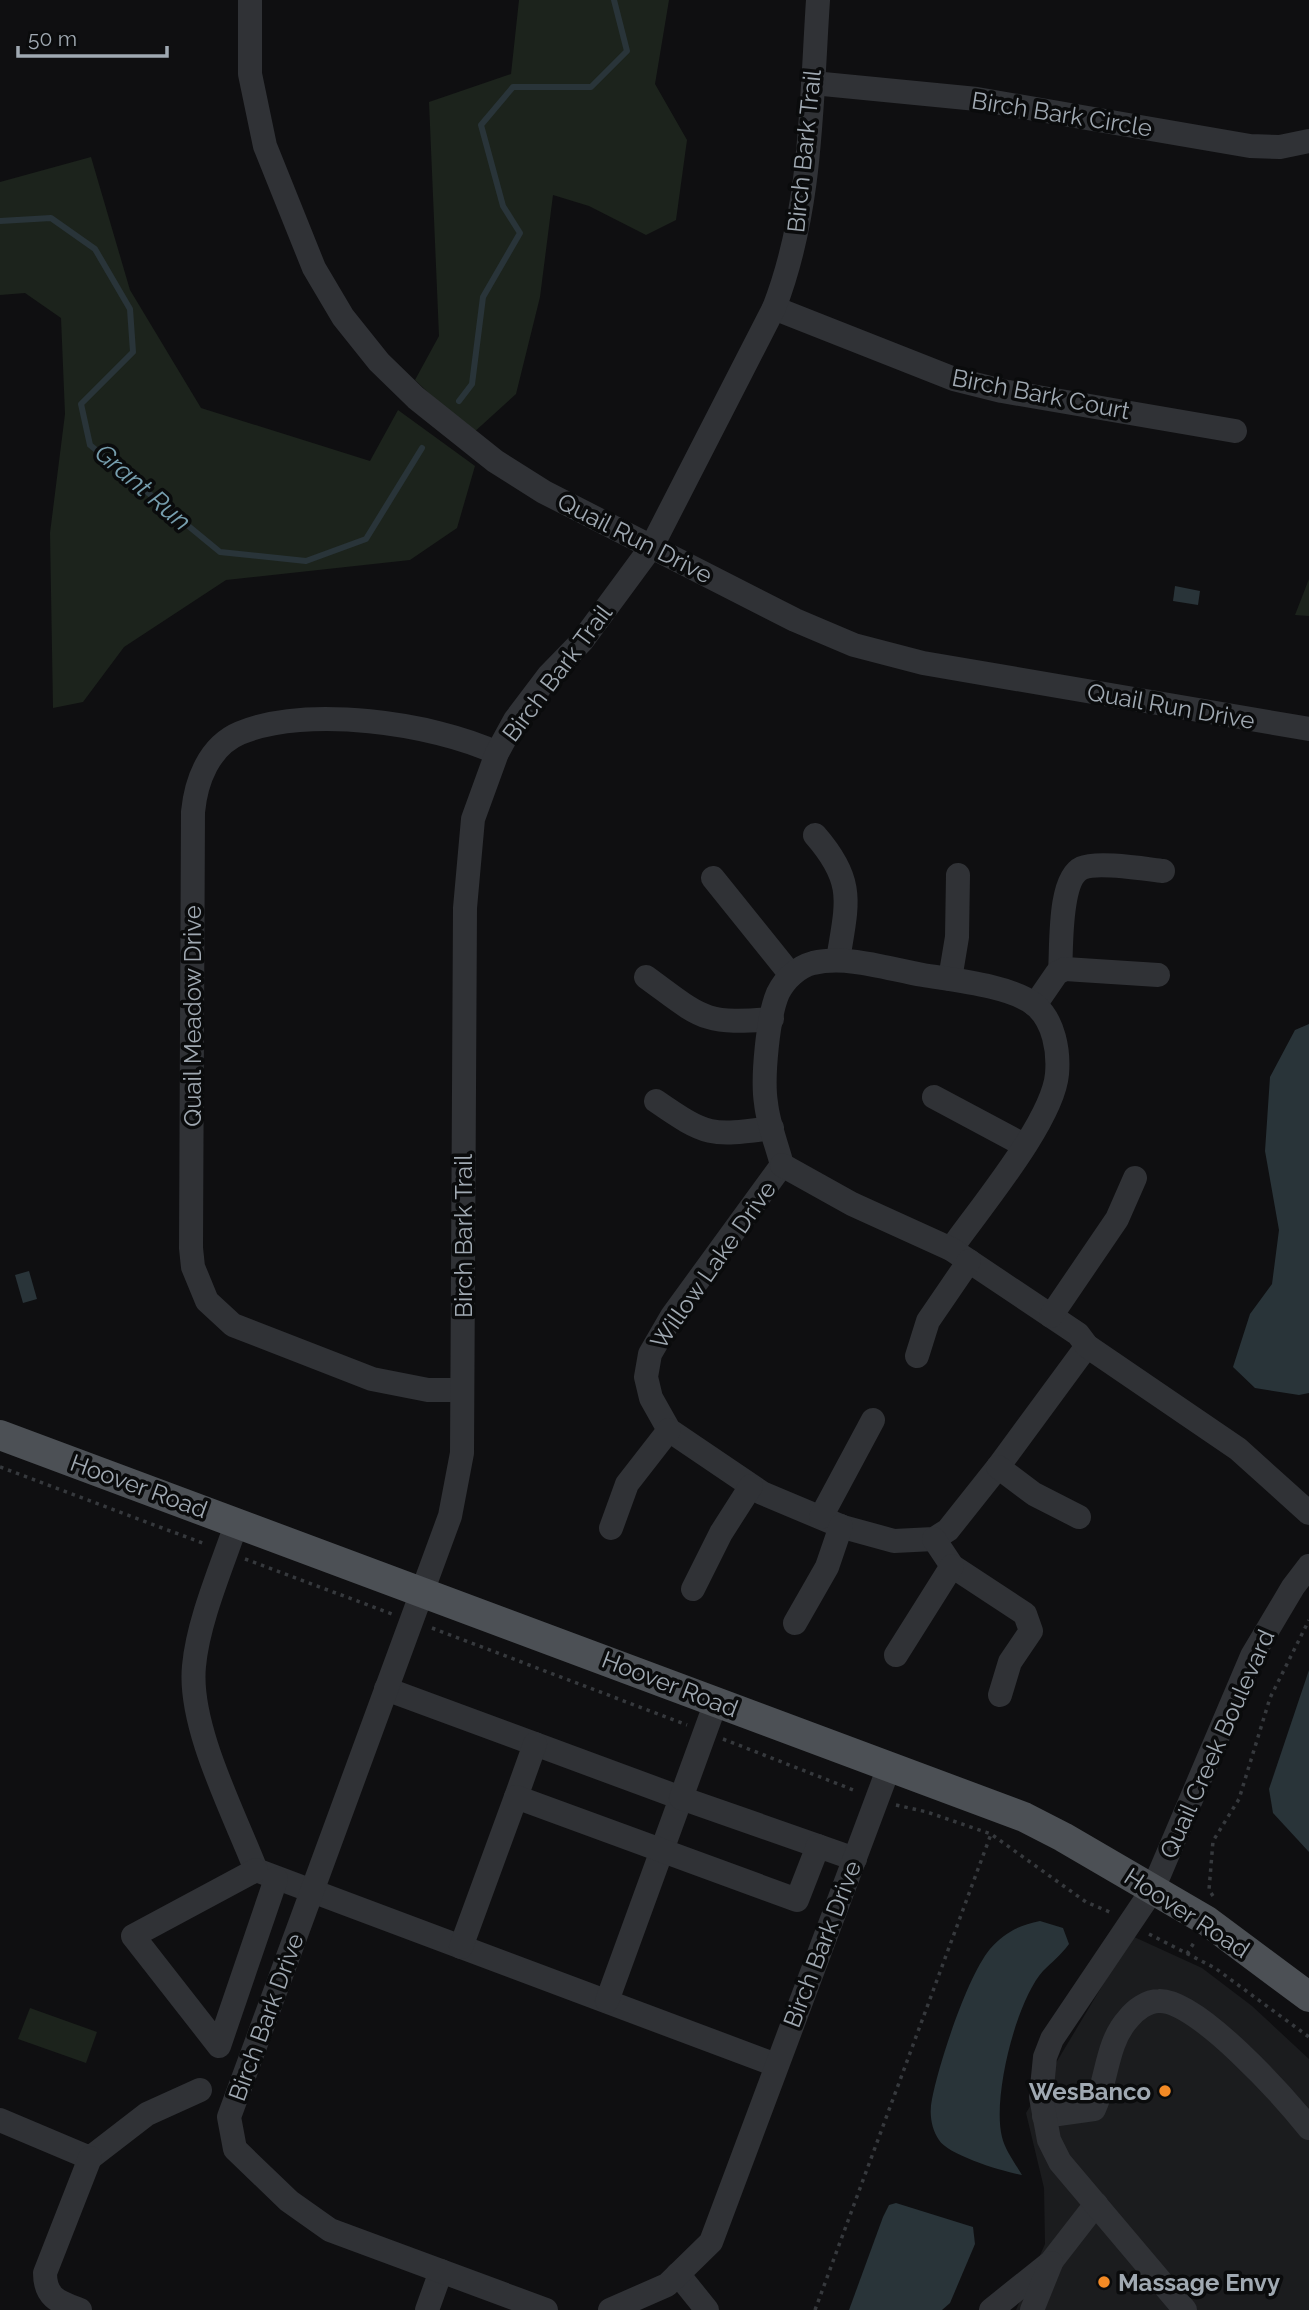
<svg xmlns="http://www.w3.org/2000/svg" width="1309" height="2310" font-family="Raleway,sans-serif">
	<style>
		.built { fill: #1b1c1e }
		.green { fill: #1c231c }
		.water { fill: #293439 }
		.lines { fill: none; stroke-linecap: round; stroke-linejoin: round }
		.stream { stroke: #293439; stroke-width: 6 }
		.path { stroke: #36393d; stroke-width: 3.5; stroke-dasharray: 3.5 5; stroke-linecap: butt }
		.minor { stroke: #303236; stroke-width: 24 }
		.major { stroke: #4c5055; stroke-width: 30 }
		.poi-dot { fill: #f38a25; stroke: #0a0b0c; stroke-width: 2.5 }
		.labels { text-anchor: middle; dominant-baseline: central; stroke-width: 7; stroke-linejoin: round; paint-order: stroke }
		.street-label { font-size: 24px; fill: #a0a9b2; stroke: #0a0b0c }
		.poi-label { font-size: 24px; font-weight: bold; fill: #a0a9b2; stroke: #0a0b0c; text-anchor: end }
		.water-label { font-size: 26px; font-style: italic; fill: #769eae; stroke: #0a0b0c }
	</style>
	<rect width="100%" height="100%" fill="#0f0f11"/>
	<path class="built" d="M1132 1936 1202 1968 1252 2006 1309 2059V2310H1016L1045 2244 1044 2188 1026 2113Z"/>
	<g class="green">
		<path d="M519 0H669L655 84 687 140 676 220 646 235 589 206 553 195 540 297 516 394 472 434 415 380 439 336 429 102 511 74Z"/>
		<path d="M91 157 130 290 201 408 370 461 398 410 475 466 457 528 410 560 226 580 124 647 83 702 53 708 50 533 65 414 61 318 25 293 0 295V182Z"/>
		<path d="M1309 579V616L1295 615Z"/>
		<path d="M30 2008 97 2032 86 2063 18 2039Z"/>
	</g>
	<g class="water">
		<path d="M1175 586 1200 591 1198 605 1173 601Z"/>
		<path d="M1309 1024V1393L1299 1395 1255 1388 1233 1367 1250 1314 1272 1284 1279 1230 1265 1151 1270 1077 1295 1030Z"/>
		<path d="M29 1271 37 1299 23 1303 15 1275Z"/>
		<path d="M1309 1670V1852L1273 1813 1269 1789Z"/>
		<path d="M1040 1921 1063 1928 1069 1944C1061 1955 1052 1962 1043 1971 1016 2001 992 2098 1002 2137 1005 2150 1015 2163 1022 2175 1004 2172 948 2155 939 2140 931 2128 929 2113 932 2099 939 2063 967 1977 990 1949 1004 1933 1019 1925 1040 1921Z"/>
		<path d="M896 2203 973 2227 975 2244 950 2303 942 2310H849L883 2217 889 2205Z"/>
	</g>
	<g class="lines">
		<g class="stream">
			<path d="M0 221 51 218 95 249 130 309 133 352 81 404 90 445 220 552 306 561 366 539 422 448"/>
			<path d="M459 401 472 384 483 297 520 233 503 206 481 125 513 87H591L627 51 614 0"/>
		</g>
		<g class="path">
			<path d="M0 1467 205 1544"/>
			<path d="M245 1559 392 1614"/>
			<path d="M432 1628 687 1725"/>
			<path d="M723 1739 856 1791"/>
			<path d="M896 1805 927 1812 991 1834 1086 1902 1112 1913"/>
			<path d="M1213 1896 1209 1890 1213 1841 1239 1799 1270 1698 1309 1620"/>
			<path d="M1149 1934 1215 1968 1309 2037"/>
			<path d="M1187 1954 1195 1941"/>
			<path d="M815 2310 991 1834"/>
		</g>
		<g class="minor">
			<path d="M250 0V74L265 146 314 268 343 317 379 362 416 398 495 461 544 492 795 620 854 645 923 663 1309 729"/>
			<path d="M813 83 977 99 1250 146 1280 147 1309 141"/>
			<path d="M774 308 954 379 1002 391 1235 431"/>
			<path d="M815 835C856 882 847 903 838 960"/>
			<path d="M713 878 791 975"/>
			<path d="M1060 971C1062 948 1058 879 1082 868 1098 861 1145 869 1163 871"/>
			<path d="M646 977C701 1017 702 1025 772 1019"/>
			<path d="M950 979 957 937 958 875"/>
			<path d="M1035 1005 1057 973 1065 969 1158 975"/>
			<path d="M934 1097 1024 1145"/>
			<path d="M656 1101C708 1137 711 1136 772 1128"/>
			<path d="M782 1165 672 1316 650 1354 646 1377 651 1398 669 1430 762 1493 843 1527 894 1541 934 1539 948 1530 998 1467 1087 1346"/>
			<path d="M782 1165C777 1145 768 1124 766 1103 762 1078 768 1016 778 993 785 979 798 967 813 963 848 955 888 969 923 975 953 980 1012 986 1035 1005 1054 1021 1059 1051 1057 1074 1053 1121 979 1209 951 1249"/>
			<path d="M782 1165 852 1204 951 1249 1078 1334 1087 1346 1238 1449 1309 1513"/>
			<path d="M1051 1316 1117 1219 1135 1178"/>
			<path d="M917 1356 928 1321 969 1261"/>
			<path d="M462 1390H428L372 1379 233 1325 207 1301 193 1267 191 1248 193 812C196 781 209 746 240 733 307 705 433 723 497 753"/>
			<path d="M998 1467 1034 1494 1079 1517"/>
			<path d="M821 1517 873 1420"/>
			<path d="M237 1522C222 1566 198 1621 194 1666 188 1726 234 1813 256 1870L776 2065"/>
			<path d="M611 1528 627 1484 669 1430"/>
			<path d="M934 1539 952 1566 1025 1614 1031 1631 1010 1662 1000 1695"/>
			<path d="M693 1589 721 1533 751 1486"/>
			<path d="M795 1623 827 1567 841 1526"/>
			<path d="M896 1655 952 1566"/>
			<path d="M386 1689 681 1798 607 2001"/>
			<path d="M716 1702 681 1798 818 1846"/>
			<path d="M516 1797 535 1744"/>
			<path d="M256 1870 133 1936 219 2046 276 1879"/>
			<path d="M461 1947 516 1797 797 1900 818 1846 855 1859"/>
			<path d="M1044 2116 1094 2109C1107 2082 1106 2043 1128 2019 1135 2010 1147 2001 1159 2001 1197 1999 1285 2098 1309 2128"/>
			<path d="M0 2120 90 2158 147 2114 200 2090"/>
			<path d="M678 2274 707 2310"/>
			<path d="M80 2310C59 2302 45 2298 45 2273L90 2158"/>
			<path d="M427 2310 441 2271"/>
			<path d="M546 2310 330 2230 289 2201 235 2149 229 2117 450 1516 462 1453 465 908 473 819 497 753 515 720 549 675 582 641 652 546 774 308C812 210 811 105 818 0"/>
			<path d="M610 2310 667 2285 711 2242 889 1767"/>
			<path d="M991 2310 1051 2262 1096 2204"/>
			<path d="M1032 2310 1051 2263"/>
			<path d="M1185 2310 1060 2162 1049 2140 1041 2097 1045 2057 1052 2039 1153 1889 1252 1656 1293 1587 1309 1566"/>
		</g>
		<path class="major" d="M0 1435 1024 1817 1063 1837 1207 1921 1309 1997"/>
	</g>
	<g class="poi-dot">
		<circle cx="1165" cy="2091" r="7"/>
		<circle cx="1104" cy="2282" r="7"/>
	</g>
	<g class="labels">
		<g class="street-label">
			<text transform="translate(1062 114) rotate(9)">Birch Bark Circle</text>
			<text transform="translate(804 151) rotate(-84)">Birch Bark Trail</text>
			<text transform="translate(1041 394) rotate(11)">Birch Bark Court</text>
			<text transform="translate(635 538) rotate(27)">Quail Run Drive</text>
			<text transform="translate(557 673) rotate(-53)">Birch Bark Trail</text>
			<text transform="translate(1171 706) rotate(10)">Quail Run Drive</text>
			<text transform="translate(192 1016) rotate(-90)">Quail Meadow Drive</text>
			<text transform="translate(463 1236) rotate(-90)">Birch Bark Trail</text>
			<text transform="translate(713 1265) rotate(-55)">Willow Lake Drive</text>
			<text transform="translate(139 1486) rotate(20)">Hoover Road</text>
			<text transform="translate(670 1684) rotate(21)">Hoover Road</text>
			<text transform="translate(1217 1744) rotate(-66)">Quail Creek Boulevard</text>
			<text transform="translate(1187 1913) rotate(33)">Hoover Road</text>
			<text transform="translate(822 1944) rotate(-69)">Birch Bark Drive</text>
			<text transform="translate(266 2017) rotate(-70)">Birch Bark Drive</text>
		</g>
		<g class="poi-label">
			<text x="1151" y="2091">WesBanco</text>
			<text x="1118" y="2282" text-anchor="start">Massage Envy</text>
		</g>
		<g class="water-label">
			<text transform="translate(143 487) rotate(41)">Grant Run</text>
		</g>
	</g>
	<path d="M18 46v10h149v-10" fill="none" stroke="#a0a9b2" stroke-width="3.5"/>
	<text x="28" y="46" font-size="21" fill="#a0a9b2" stroke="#0a0b0c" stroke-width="5" paint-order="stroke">50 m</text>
</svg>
